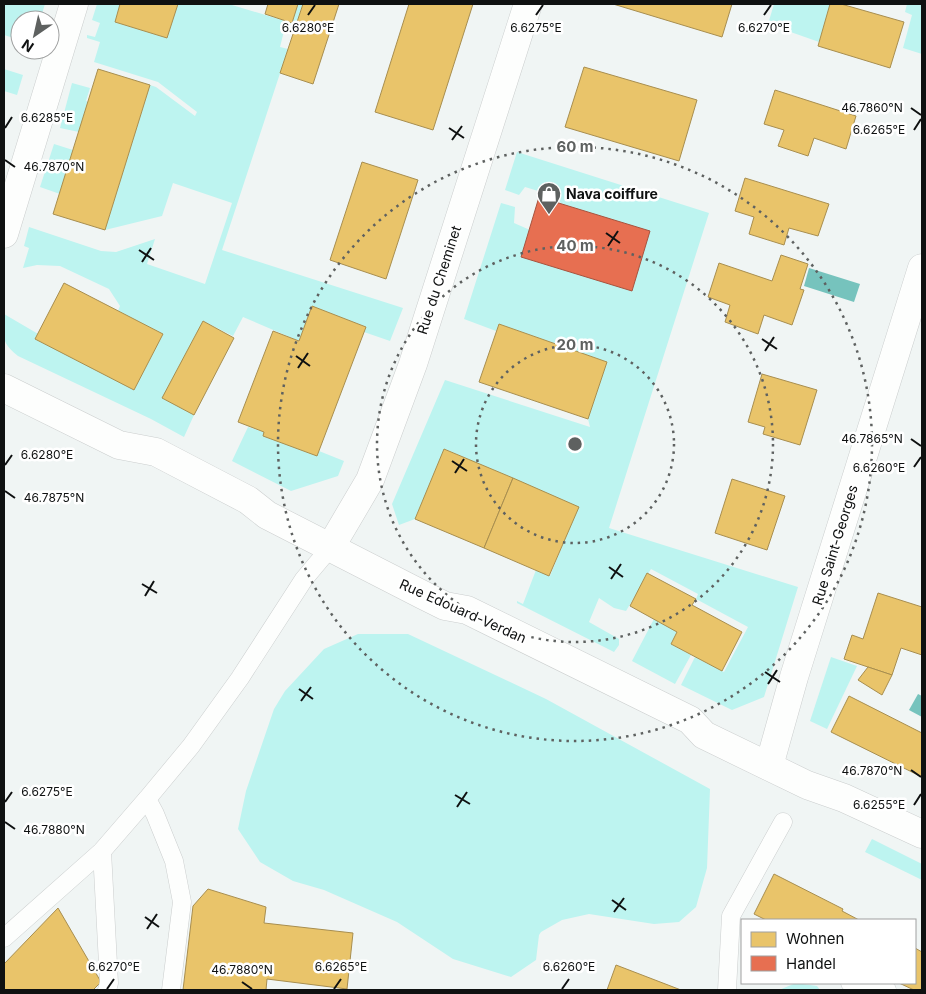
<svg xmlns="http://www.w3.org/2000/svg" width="926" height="994" font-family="Inter,sans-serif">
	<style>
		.green { fill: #bdf4f0 }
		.water { fill: #76c3bd }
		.homes { fill: #e9c46a; stroke: #a88e4f }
		.shops { fill: #e76f51; stroke: #a6533e }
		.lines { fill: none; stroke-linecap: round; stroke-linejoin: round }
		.service-casing { stroke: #cbcece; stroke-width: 19 }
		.minor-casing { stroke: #cbcece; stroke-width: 29 }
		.service { stroke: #fdfefd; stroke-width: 18 }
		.minor { stroke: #fdfefd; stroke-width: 28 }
		.ticks { fill: none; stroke: #0f1111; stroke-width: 2 }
		.ring { fill: none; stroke: #5e6160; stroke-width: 2.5; stroke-dasharray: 2.5 5 }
		.labels { text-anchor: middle; stroke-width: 5; stroke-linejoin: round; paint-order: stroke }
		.poi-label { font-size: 14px; font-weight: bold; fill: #0f1111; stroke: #fff; text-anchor: start }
		.street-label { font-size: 14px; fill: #0f1111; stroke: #fff }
		.ticks-label { font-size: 12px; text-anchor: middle; fill: #0f1111; stroke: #fff; stroke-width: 5; stroke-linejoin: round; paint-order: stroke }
		.centre { fill: #5e6160; stroke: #fff; stroke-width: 2.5 }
		.ring-label { font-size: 15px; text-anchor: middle; font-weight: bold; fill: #5e6160; stroke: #fff; stroke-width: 5; stroke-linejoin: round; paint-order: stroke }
	</style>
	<rect width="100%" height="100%" fill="#f0f5f4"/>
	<!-- green -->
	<g class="green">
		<polygon points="4,4 45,4 40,20 20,20 20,40 4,35"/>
		<path d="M 97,4 L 120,4 L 115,22 L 167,38 L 178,4 L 232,4 L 232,5 L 292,23 L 298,4 L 303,4 L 294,29 L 285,27 L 280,47 L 288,49 L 222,250 L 403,308 L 390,341 L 364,332 L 366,327 L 312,306 L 299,341 L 243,317 L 233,336 L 203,321 L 163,398 L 194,415 L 184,437 L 151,419 L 18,356 C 0,342 4,336 4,314 L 134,390 L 163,334 L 118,311 L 120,306 L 109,289 L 60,266 L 37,265 L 23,268 L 29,248 L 24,246 L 29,227 L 101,251 L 116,252 L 155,239 L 147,264 L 205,284 L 232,203 L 173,183 L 162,216 L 105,230 L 150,85 L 156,87 L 195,116 L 197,112 L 158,82 L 94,62 L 100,42 L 87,38 L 87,35 L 95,37 L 100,23 L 92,20 Z"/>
		<polygon points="774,4 830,4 819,42 768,24"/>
		<polygon points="907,4 922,4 922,54 903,48 912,15 905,12"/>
		<polygon points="4,69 23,75 17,95 4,91"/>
		<polygon points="72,83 90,88 86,101 88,102 79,132 60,128"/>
		<polygon points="54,144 73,150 60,194 40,187"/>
		<polygon points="517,152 709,213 609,528 798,587 764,697 732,710 681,685 695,657 724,672 748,627 696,599 698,594 651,569 626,611 614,608 599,598 589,622 619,639 619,645 614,652 517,603 517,601 523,604 536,570 550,576 578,507 445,449 415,519 399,525 392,504 445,380 590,427 588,419 607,362 499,324 496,331 464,319 501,203 515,207 514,223 530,230 521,257 632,291 650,231 561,204 558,197 525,187 519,195 505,190"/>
		<polygon points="248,427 264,432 264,436 317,456 319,451 344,461 338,476 291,491 232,461"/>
		<polygon points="654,619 677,632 671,644 691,655 675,684 632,661"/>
		<polygon points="358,634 408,634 546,699 710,789 707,868 696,907 679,922 654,924 589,914 562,920 541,932 539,935 536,960 511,977 453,959 397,922 324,890 293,881 260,862 238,829 246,791 274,709 285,691 324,649"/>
		<polygon points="831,657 857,666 827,729 810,721"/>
		<polygon points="872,839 922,864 922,880 865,852"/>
		<polygon points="796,983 817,986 820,990 779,990"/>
	</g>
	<!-- water -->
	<g class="water">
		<polygon points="809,268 860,284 854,302 804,286"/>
		<polygon points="918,694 922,696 922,717 909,710"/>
	</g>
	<!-- homes -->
	<g class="homes">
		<polygon points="120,4 178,4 167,38 115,22"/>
		<polygon points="268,4 298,4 292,23 265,14"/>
		<polygon points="303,4 339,4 313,84 280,73"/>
		<polygon points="409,4 473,4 433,130 375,112"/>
		<polygon points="613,4 732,4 722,37"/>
		<polygon points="830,4 841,4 904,22 890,68 818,46"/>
		<polygon points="584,67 697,100 679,161 565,127"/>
		<polygon points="98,69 150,85 105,230 53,214"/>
		<polygon points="775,90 856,116 846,149 814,138 808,156 778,146 784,130 764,124"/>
		<polygon points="362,162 418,180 386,279 330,260"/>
		<polygon points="745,178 829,204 818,236 789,228 784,245 749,234 754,217 735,211"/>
		<polygon points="781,255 808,264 800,289 804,290 792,325 764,315 758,334 725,322 730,305 708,297 719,263 772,281"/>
		<polygon points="64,283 163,334 134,390 35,339"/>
		<polygon points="312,306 366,327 317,456 263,436 264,432 238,422 273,331 299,341"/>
		<polygon points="203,321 234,338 194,415 162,398"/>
		<polygon points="499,324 607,362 588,419 479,382"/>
		<polygon points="762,374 817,390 800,445 763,434 765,427 748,422"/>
		<polygon points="444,449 513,478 484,548 415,519"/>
		<polygon points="513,478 579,507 549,576 484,548"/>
		<polygon points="732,479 785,496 767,550 715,533"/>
		<polygon points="647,573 696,599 692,605 742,632 722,671 671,644 677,632 630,606"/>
		<polygon points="878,593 922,607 922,655 901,648 892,675 844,659 852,635 863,639"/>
		<polygon points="868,667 892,675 882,695 858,680"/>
		<polygon points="849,696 922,733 922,777 831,732"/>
		<polygon points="774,874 843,909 842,911 859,920 766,920 754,914"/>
		<polygon points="208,889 266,907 264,923 353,933 347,989 267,979 266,990 183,990 193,906"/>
		<polygon points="58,908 101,982 93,990 4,990 4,964"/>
		<polygon points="915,948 922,952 922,990 914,990 899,983 915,983"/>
		<polygon points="616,965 681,990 607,990"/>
	</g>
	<!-- shops -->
	<polygon class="shops" points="539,197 650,231 632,291 521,257"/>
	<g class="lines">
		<!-- service casing -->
		<g class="service-casing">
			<g id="service">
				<polyline points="102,851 109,983 107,990"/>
				<polyline points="4,938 102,851 147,799"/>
				<polyline points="850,983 853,985 866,985 887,990"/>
				<polyline points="171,990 182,902 174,861 155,814 147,799 191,746 240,678 304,579 330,548"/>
				<polyline points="727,990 731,916 783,822"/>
			</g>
		</g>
		<!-- minor casing -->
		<g class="minor-casing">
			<g id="minor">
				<polyline points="4,234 74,4"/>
				<polyline points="4,388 119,445 156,452 248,500 267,515 423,595 445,606 467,610 690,720 704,735 807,785 844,798 922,834"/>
				<polyline points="330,548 370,480 413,364 528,4"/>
				<polyline points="769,766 794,677 922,268"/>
			</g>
		</g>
		<!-- service -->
		<use href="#service" class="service"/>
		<!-- minor -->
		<use href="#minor" class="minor"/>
	</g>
	<!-- ticks -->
	<path class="ticks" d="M 308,15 L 315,5M 536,15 L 543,5M 764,15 L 771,5M 911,108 L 921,115M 5,128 L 12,117M 449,128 L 464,138M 914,130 L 921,119M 452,140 L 462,126M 5,160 L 15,167M 606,233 L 620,243M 608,246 L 618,231M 139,250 L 154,260M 142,262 L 151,248M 762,339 L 777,349M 765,351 L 774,337M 296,356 L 310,366M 298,368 L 308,353M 911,439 L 921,446M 452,461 L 467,471M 5,465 L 12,455M 914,467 L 921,457M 455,473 L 464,459M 5,491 L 15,498M 609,567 L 623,577M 611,579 L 621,564M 142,584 L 157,593M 145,596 L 154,581M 765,672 L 780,682M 768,684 L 777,670M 299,689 L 313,699M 301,701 L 311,687M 911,770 L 921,777M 455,795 L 470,804M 5,802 L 12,792M 914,805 L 921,794M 457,807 L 467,792M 5,822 L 15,829M 612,900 L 626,910M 614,912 L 624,898M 145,917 L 159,927M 147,929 L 157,914M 242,982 L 252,989M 107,989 L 114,979M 334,989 L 341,979M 562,989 L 569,979"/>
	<!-- distance rings -->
	<g class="ring">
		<circle cx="575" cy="444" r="99"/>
		<circle cx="575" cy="444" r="198"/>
		<circle cx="575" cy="444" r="297"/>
	</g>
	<!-- icons -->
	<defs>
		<g id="shop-pin" transform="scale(1.25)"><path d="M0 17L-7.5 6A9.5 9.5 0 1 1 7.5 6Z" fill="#5e6160" stroke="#fff"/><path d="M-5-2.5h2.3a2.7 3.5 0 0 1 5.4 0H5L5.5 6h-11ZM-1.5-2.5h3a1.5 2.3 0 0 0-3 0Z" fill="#fff"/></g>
	</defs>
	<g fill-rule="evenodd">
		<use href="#shop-pin" x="549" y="194"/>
	</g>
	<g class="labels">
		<!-- poi labels -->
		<g class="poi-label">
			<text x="566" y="199">Nava coiffure</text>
		</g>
		<!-- street labels -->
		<g class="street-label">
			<text transform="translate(439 280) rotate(-72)" y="5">Rue du Cheminet</text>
			<text transform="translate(835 545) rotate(-73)" y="5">Rue Saint-Georges</text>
			<text transform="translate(463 611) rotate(24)" y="5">Rue Edouard-Verdan</text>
		</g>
	</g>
	<g class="ticks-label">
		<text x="308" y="32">6.6280°E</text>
		<text x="536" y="32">6.6275°E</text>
		<text x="764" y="32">6.6270°E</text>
		<text x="872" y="112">46.7860°N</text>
		<text x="47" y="122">6.6285°E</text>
		<text x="879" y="134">6.6265°E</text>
		<text x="54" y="171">46.7870°N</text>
		<text x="872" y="443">46.7865°N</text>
		<text x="47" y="459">6.6280°E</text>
		<text x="879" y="472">6.6260°E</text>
		<text x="54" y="502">46.7875°N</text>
		<text x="872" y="775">46.7870°N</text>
		<text x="47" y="796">6.6275°E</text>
		<text x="879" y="809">6.6255°E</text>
		<text x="54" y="834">46.7880°N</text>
		<text x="114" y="971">6.6270°E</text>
		<text x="341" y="971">6.6265°E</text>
		<text x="569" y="971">6.6260°E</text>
		<text x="242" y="974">46.7880°N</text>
	</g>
	<circle cx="575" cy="444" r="8" class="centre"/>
	<g class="ring-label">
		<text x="575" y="152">60 m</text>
		<text x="575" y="251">40 m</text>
		<text x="575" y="350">20 m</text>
	</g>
	<!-- border -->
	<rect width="926" height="994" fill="none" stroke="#0f1111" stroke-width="10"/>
	<!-- legend -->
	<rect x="741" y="919" width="175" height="65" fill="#ffffff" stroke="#9fa0a0"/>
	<rect x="751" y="932" width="25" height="15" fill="#e9c46a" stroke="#9fa0a0"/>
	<text x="786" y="944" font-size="15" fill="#0f1111">Wohnen</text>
	<rect x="751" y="956" width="25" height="15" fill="#e76f51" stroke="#9fa0a0"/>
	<text x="786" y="969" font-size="15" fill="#0f1111">Handel</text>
	<!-- north arrow -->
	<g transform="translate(35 35) rotate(214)"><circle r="24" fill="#ffffff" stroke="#9fa0a0"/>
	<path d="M0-4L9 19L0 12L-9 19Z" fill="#5e6160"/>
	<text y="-8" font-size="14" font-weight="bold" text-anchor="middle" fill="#0f1111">N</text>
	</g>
</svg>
